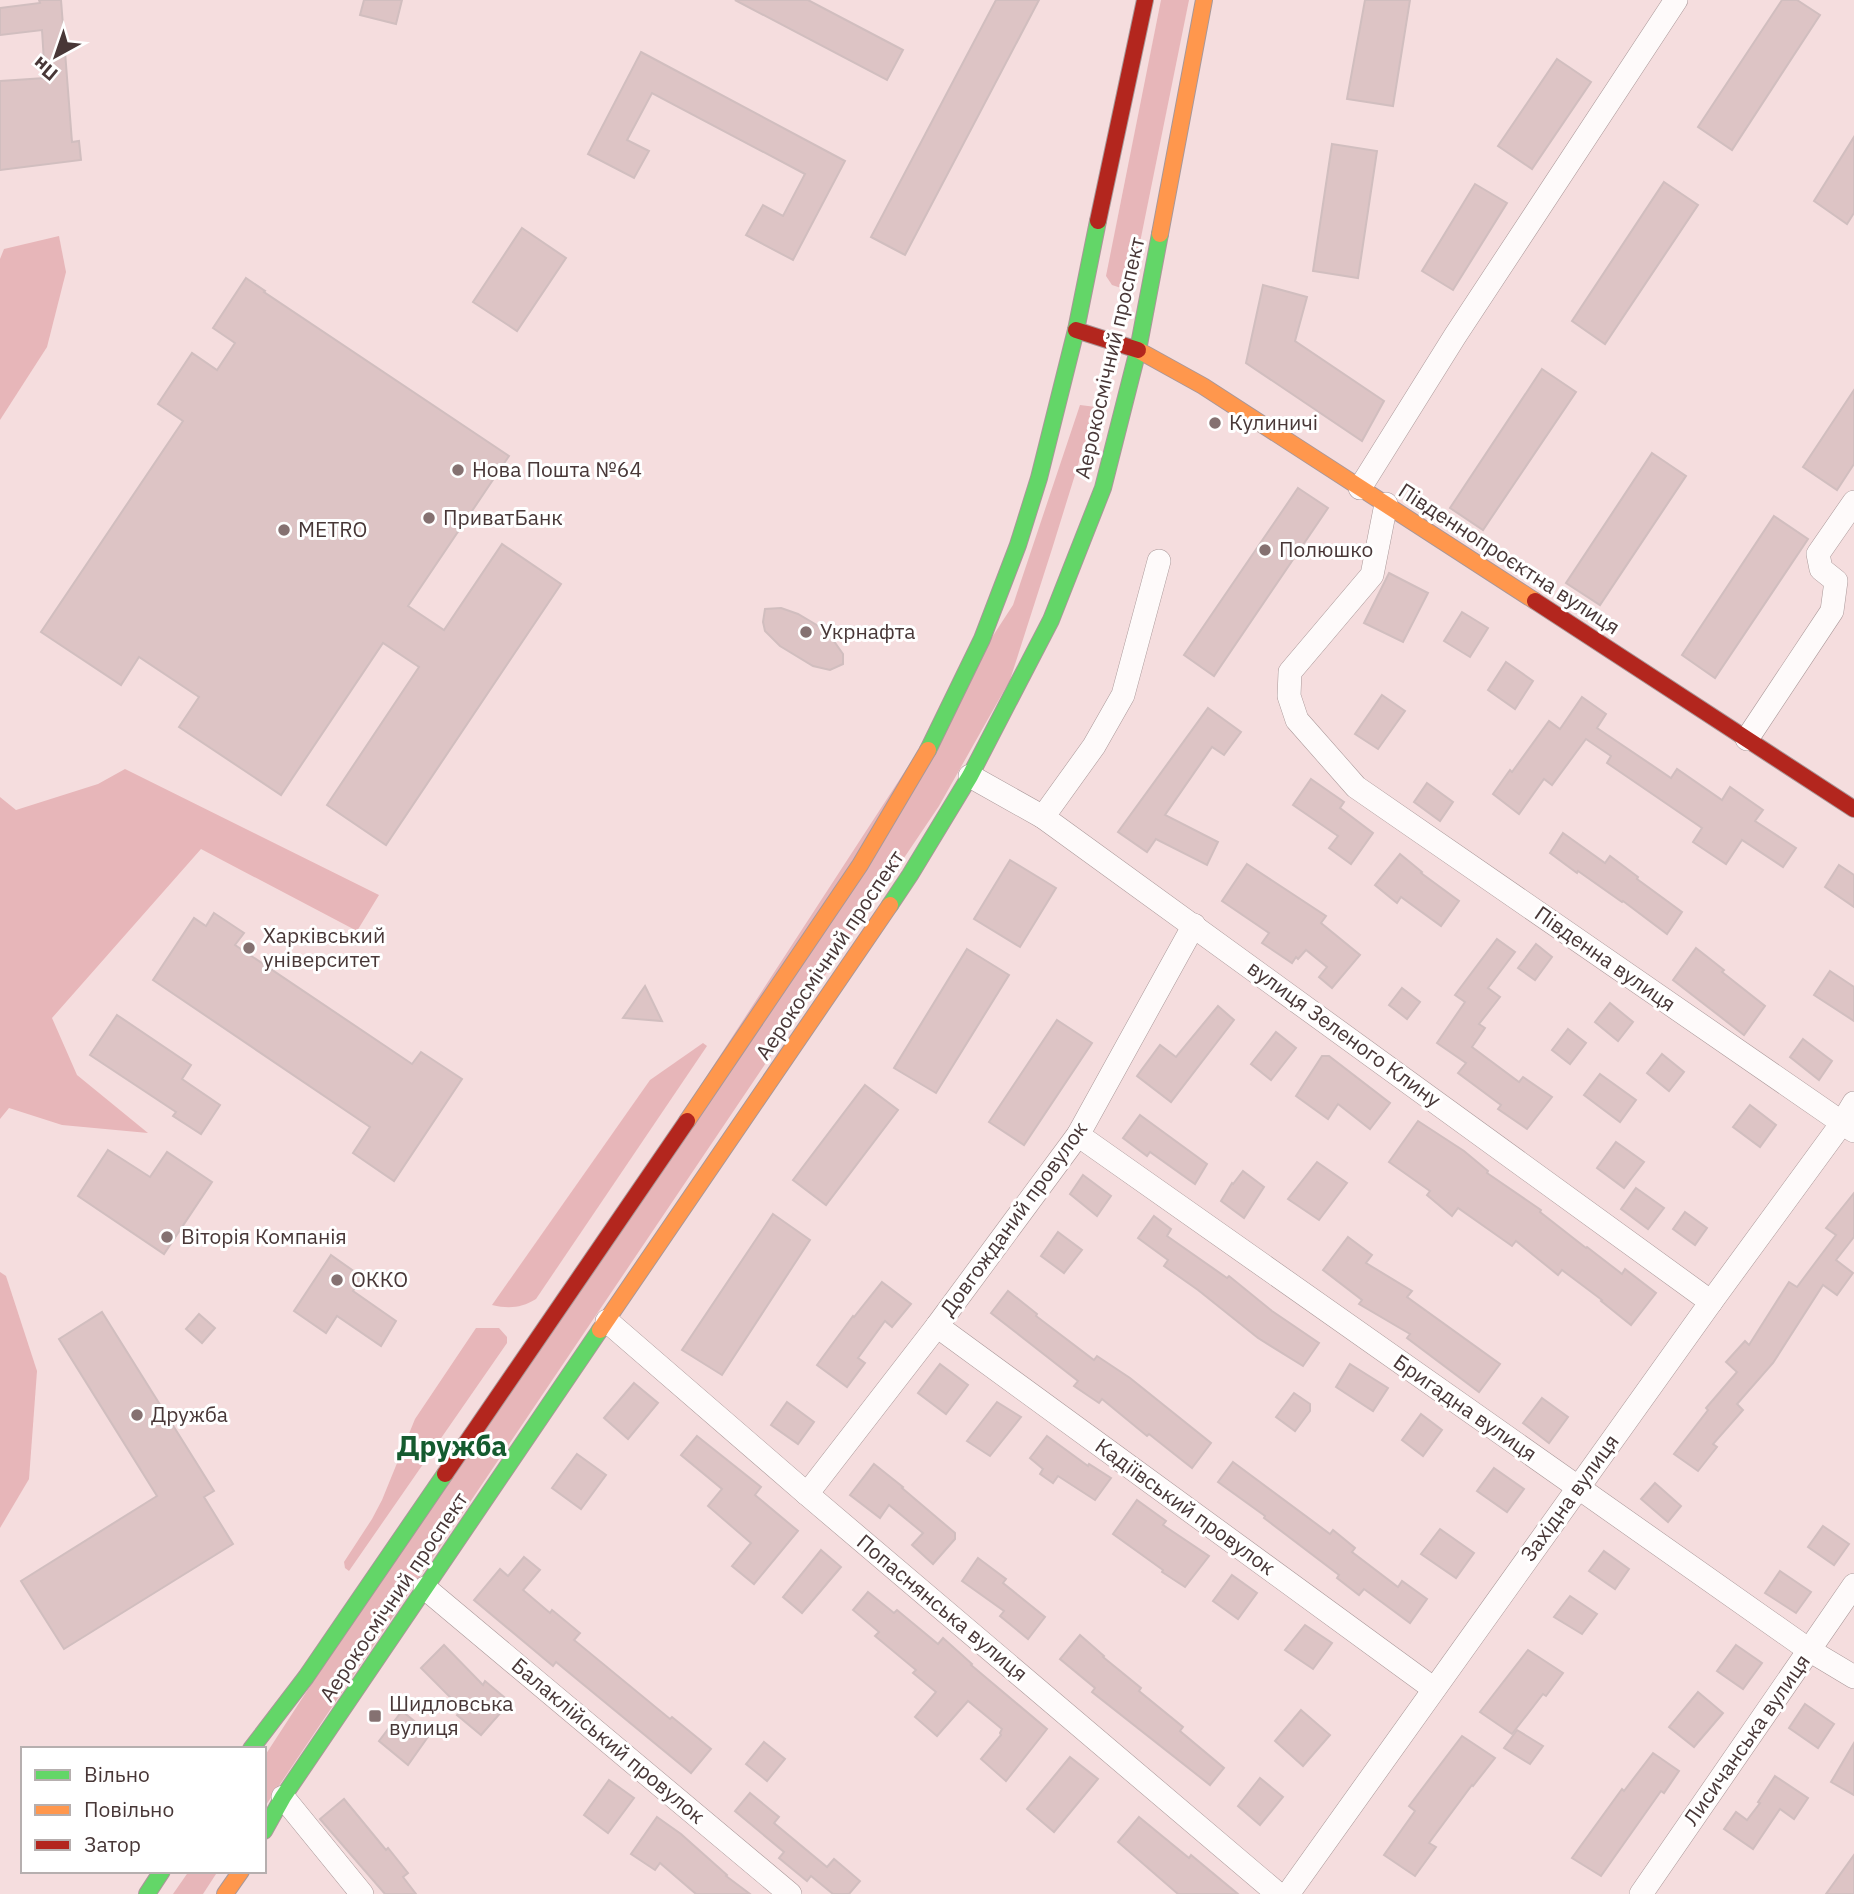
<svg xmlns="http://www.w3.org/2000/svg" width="1854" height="1894" font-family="'IBM Plex Sans',sans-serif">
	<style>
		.green { fill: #e7b6b9 }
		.building { fill: #ddc4c5; stroke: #d1bebf; stroke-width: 2 }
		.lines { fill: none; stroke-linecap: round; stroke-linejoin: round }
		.street-casing { stroke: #a99798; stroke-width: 24 }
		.fast-casing { stroke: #a99798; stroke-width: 18 }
		.slow-casing { stroke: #a99798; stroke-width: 18 }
		.jam-casing { stroke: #a99798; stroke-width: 18 }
		.street { stroke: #fefafa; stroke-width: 23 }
		.fast { stroke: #63d668; stroke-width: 16 }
		.slow { stroke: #ff974d; stroke-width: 16 }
		.jam { stroke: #b3261e; stroke-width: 16 }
		.poi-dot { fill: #857171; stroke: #fff; stroke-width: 2.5 }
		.labels { text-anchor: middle; stroke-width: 6; stroke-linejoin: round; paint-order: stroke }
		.street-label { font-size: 21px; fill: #483737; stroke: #fff }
		.poi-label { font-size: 21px; fill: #483737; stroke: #fff; text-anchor: start }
		.district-label { font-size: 28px; font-weight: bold; fill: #155b2f; stroke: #fff }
	</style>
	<rect width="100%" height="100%" fill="#f5ddde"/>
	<!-- green -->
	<g class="green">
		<polygon points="1161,0 1189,0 1132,282 1121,288 1112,285 1106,276"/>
		<polygon points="59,236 66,272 47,347 0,420 0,259 4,249"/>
		<polygon points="1080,405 1096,407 1052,549 1010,680 939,806 264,1808 264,1757 1013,605"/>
		<polygon points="125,769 379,895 357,931 201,849 52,1018 77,1075 148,1133 62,1125 9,1108 0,1119 0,797 16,810 98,784"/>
		<path d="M 703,1043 L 707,1046 L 536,1299 C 521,1308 509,1309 492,1305 L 650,1080 Z"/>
		<polygon points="0,1272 6,1276 37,1371 29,1479 0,1528"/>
		<polygon points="476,1328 499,1328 507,1337 507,1343 349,1571 345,1568 344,1562 372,1519 382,1500 415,1419"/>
		<polygon points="189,1871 215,1871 216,1874 203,1894 173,1894"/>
	</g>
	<!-- building -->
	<g class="building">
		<polygon points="39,0 61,0 72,142 79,141 81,160 0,170 0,81 45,78 42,30 0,35 0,8 40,3"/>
		<polygon points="364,0 402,0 396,24 360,15"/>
		<polygon points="735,0 808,0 903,50 887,80"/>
		<polygon points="996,0 1039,0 905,255 871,237"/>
		<polygon points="1365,0 1410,0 1393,106 1347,99"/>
		<polygon points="1782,0 1797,0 1820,15 1732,150 1698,127"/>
		<polygon points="641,52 845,161 793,260 746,235 763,205 783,216 805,174 652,93 627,140 649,151 634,178 588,154"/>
		<polygon points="1557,59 1591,82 1532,169 1498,146"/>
		<polygon points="1854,137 1854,213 1847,224 1814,201"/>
		<polygon points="1332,144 1377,151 1358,278 1313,271"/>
		<polygon points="1664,182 1698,205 1605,344 1572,321"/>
		<polygon points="1475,184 1507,203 1453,290 1422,271"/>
		<polygon points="522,228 566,258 517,331 473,302"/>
		<polygon points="246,278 265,291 264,292 509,456 408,606 444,630 502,544 561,584 386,845 327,805 419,667 383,643 281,795 179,727 199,697 139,657 121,685 41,632 183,421 158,404 192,353 217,370 235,343 213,328"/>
		<polygon points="1263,285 1307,297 1295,341 1384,401 1362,441 1246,363"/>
		<polygon points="1542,369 1576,392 1483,530 1450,508"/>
		<polygon points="1854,390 1854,464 1837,490 1803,467"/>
		<polygon points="1652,453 1686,476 1600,605 1566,583"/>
		<polygon points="1298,488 1328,508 1214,676 1184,655"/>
		<polygon points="1774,516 1808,539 1715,678 1682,655"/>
		<polygon points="1389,573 1428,593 1403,642 1364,623"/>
		<polygon points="781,608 798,614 820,627 833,640 843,654 843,664 830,670 813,666 780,646 765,631 763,622 765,609"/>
		<polygon points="1462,612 1488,628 1470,657 1444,641"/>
		<polygon points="1506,662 1533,681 1515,709 1488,690"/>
		<polygon points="1382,695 1405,711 1378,749 1355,734"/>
		<polygon points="1582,697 1606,714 1597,728 1671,778 1677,769 1722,800 1730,787 1763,810 1755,821 1796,848 1783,867 1742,840 1726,864 1693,842 1702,828 1607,763 1611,756 1586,739 1552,785 1544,779 1519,814 1493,794 1510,770 1512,772 1549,721 1560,729"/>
		<polygon points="1208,708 1241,732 1224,755 1212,747 1165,815 1218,842 1207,865 1156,839 1147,852 1118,832"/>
		<polygon points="1311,779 1344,802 1340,808 1373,833 1351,864 1329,848 1338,836 1293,805"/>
		<polygon points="1427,783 1453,802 1440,821 1414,802"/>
		<polygon points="1563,833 1605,863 1610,856 1638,877 1637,879 1682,912 1667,934 1623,901 1622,902 1578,871 1577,873 1550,853"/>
		<polygon points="1400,854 1422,872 1421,873 1459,901 1441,926 1401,897 1397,903 1375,885"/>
		<polygon points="1010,860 1056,888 1020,947 974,919"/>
		<polygon points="1247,864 1326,916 1321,923 1360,955 1332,988 1319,977 1327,967 1306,950 1298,959 1296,957 1292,963 1262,943 1269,933 1222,901"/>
		<polygon points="1839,865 1854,875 1854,907 1825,887"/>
		<polygon points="214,913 244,933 235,945 412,1064 421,1052 462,1079 394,1181 353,1153 370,1127 153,980 194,918 206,926"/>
		<polygon points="1497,939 1515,952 1488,988 1500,997 1479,1024 1485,1028 1472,1047 1519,1082 1523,1077 1552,1097 1527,1129 1498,1109 1501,1105 1458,1073 1466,1063 1437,1043 1465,1002 1455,995"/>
		<polygon points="1536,944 1552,957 1535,980 1518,968"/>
		<polygon points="1696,948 1724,970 1722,972 1765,1006 1744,1035 1673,980"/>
		<polygon points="967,949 1009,975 936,1093 894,1068"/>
		<polygon points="1830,971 1854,987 1854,1021 1814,995"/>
		<polygon points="645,986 662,1021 623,1018"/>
		<polygon points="1402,988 1420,1002 1407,1019 1389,1005"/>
		<polygon points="1610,1003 1633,1022 1618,1041 1595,1022"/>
		<polygon points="1218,1006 1234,1020 1171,1102 1137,1076 1160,1045 1176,1057"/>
		<polygon points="117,1015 191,1065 182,1079 220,1105 201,1134 173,1116 176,1112 90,1055"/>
		<polygon points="1057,1020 1092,1043 1024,1145 989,1122"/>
		<polygon points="1568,1029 1586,1043 1570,1064 1552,1050"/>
		<polygon points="1276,1032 1296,1048 1271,1080 1251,1064"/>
		<polygon points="1803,1039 1832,1061 1819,1080 1790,1057"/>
		<polygon points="1662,1054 1684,1072 1669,1091 1647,1073"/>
		<polygon points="1322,1056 1329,1056 1390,1103 1370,1129 1338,1104 1328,1119 1296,1096"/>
		<polygon points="1600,1074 1636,1100 1620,1122 1584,1095"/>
		<polygon points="865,1085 898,1110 826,1205 793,1180"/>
		<polygon points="1750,1105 1776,1125 1760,1147 1733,1127"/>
		<polygon points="1140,1115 1207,1164 1195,1184 1150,1152 1147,1156 1123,1138"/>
		<polygon points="1418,1121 1464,1151 1488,1171 1487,1173 1541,1210 1540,1212 1586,1248 1587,1247 1622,1274 1625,1269 1656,1293 1631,1325 1601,1301 1602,1300 1562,1270 1558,1275 1516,1241 1512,1246 1458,1208 1452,1216 1427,1195 1430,1191 1389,1162"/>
		<polygon points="1616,1142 1644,1162 1624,1188 1597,1168"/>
		<polygon points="108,1150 150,1177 167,1152 212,1182 164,1254 78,1196"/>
		<polygon points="1317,1162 1347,1183 1319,1220 1288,1199"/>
		<polygon points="1243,1171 1264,1187 1244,1218 1221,1201 1232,1183 1233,1184"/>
		<polygon points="1083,1175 1111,1196 1097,1216 1070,1194"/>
		<polygon points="1636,1188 1664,1208 1648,1229 1621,1209"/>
		<polygon points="1854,1193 1854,1237 1836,1260 1853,1273 1837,1295 1823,1285 1773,1363 1737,1404 1743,1410 1713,1444 1717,1447 1698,1471 1674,1454 1708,1410 1706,1408 1737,1372 1726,1362 1745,1341 1749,1345 1789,1282 1797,1287 1836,1235 1826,1228"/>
		<polygon points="1685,1212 1707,1228 1695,1245 1673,1229"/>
		<polygon points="773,1214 810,1240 722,1375 682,1350"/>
		<polygon points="1154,1216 1171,1229 1167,1236 1227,1278 1229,1276 1272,1311 1319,1343 1303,1366 1258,1338 1198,1290 1164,1266 1168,1260 1138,1238"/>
		<polygon points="1058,1232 1082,1250 1064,1273 1041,1256"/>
		<polygon points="1348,1237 1372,1255 1366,1263 1412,1291 1407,1297 1500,1364 1479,1392 1407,1338 1410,1334 1359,1304 1362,1300 1323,1270"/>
		<polygon points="331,1255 362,1277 353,1291 396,1321 381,1346 337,1316 326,1333 294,1311"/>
		<polygon points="882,1282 911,1304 892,1327 885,1321 858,1358 865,1363 847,1387 817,1365 853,1316 854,1317"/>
		<polygon points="1008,1291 1037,1314 1036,1316 1094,1360 1097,1356 1130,1378 1211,1443 1192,1468 1149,1434 1147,1436 1102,1399 1099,1403 1074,1386 1078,1381 991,1313"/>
		<polygon points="102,1312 214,1491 204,1497 233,1544 64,1649 21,1581 157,1496 59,1339"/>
		<polygon points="199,1314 215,1328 202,1343 186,1329"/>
		<polygon points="940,1364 968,1385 946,1414 918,1393"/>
		<polygon points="1350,1364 1388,1388 1373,1411 1336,1387"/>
		<polygon points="634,1383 658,1403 628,1439 604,1418"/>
		<polygon points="1294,1393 1310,1404 1310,1411 1295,1431 1276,1417"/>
		<polygon points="1542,1398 1568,1417 1549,1443 1523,1423"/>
		<polygon points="787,1402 814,1422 798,1444 771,1425"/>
		<polygon points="997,1402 1021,1417 990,1456 967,1441"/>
		<polygon points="1421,1414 1442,1430 1423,1456 1402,1440"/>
		<polygon points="697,1436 761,1487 755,1495 798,1531 754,1584 732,1566 751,1543 708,1506 722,1489 681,1455"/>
		<polygon points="1047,1436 1088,1466 1089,1464 1111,1478 1095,1500 1058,1476 1053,1483 1040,1474 1043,1469 1030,1458"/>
		<polygon points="577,1454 606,1475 581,1509 552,1488"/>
		<polygon points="1233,1462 1330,1534 1333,1530 1355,1548 1352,1552 1398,1587 1402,1581 1427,1599 1410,1623 1364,1589 1359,1595 1337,1578 1339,1575 1264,1518 1265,1516 1218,1482"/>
		<polygon points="874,1464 903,1487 902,1488 955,1533 955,1539 933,1564 912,1545 923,1533 889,1505 880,1518 850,1495"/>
		<polygon points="1494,1468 1524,1489 1507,1512 1477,1491"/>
		<polygon points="1655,1483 1681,1506 1668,1522 1641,1499"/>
		<polygon points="1137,1500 1166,1521 1163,1525 1209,1556 1185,1587 1162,1572 1163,1570 1113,1534"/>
		<polygon points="1823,1526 1849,1544 1834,1565 1808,1547"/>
		<polygon points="1440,1529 1474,1553 1456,1578 1421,1554"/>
		<polygon points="821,1550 841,1567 802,1613 783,1597"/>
		<polygon points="1604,1551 1629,1569 1615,1589 1589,1571"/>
		<polygon points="524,1557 540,1570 523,1590 550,1613 552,1610 580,1633 574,1640 670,1719 672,1717 711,1749 691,1773 556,1662 553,1666 474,1600 500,1569 508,1576"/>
		<polygon points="978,1558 1006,1579 1003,1583 1045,1617 1028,1639 1000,1616 1004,1611 962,1581"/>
		<polygon points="1780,1571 1811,1592 1796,1613 1765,1593"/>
		<polygon points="1232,1575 1257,1593 1238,1619 1213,1601"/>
		<polygon points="868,1592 894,1613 897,1610 938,1644 943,1638 972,1664 971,1665 1047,1729 1006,1781 981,1759 1001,1735 1000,1733 1002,1729 968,1701 937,1736 915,1717 936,1692 913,1673 916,1670 875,1636 879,1632 853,1610"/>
		<polygon points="1570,1596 1597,1614 1582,1634 1554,1617"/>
		<polygon points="1305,1625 1332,1643 1313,1669 1285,1650"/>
		<polygon points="1080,1635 1104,1656 1103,1657 1141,1688 1139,1691 1183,1727 1180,1731 1224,1768 1210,1785 1092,1692 1095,1688 1060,1659"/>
		<polygon points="444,1645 483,1685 485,1681 510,1702 481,1735 457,1715 462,1709 421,1668"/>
		<polygon points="1736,1645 1762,1663 1743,1689 1717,1671"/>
		<polygon points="1528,1650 1563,1673 1546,1696 1543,1694 1512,1734 1480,1712"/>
		<polygon points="1698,1692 1723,1713 1694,1747 1669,1727"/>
		<polygon points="1805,1704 1834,1724 1818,1748 1789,1728"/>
		<polygon points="1301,1710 1330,1735 1303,1766 1275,1741"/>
		<polygon points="402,1711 430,1734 408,1765 379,1741"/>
		<polygon points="1517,1730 1543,1746 1530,1764 1504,1748"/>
		<polygon points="1462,1736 1495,1758 1473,1786 1472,1785 1429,1843 1436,1847 1415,1876 1384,1855 1415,1811 1409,1806"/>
		<polygon points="764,1742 785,1759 767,1781 746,1764"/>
		<polygon points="1854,1743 1854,1795 1831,1782"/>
		<polygon points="1653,1753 1679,1771 1664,1793 1661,1791 1601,1876 1572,1858 1622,1789 1624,1791"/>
		<polygon points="1070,1757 1098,1779 1054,1832 1027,1809"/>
		<polygon points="1775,1776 1808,1798 1794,1819 1780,1809 1753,1849 1724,1829 1736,1812 1747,1820 1760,1803 1758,1802"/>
		<polygon points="1260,1778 1283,1797 1260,1825 1238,1806"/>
		<polygon points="609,1780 634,1798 608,1833 584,1815"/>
		<polygon points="750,1793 779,1817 774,1823 827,1867 834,1859 860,1881 849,1894 833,1894 811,1876 807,1881 779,1858 784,1852 735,1811"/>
		<polygon points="344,1799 386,1850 388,1848 408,1873 403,1877 416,1894 385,1894 320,1819"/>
		<polygon points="657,1817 681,1834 727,1875 726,1876 750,1894 696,1894 660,1863 655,1870 631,1854"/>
		<polygon points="1139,1817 1189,1858 1191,1855 1238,1894 1178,1894 1118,1842"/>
		<polygon points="1854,1855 1854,1894 1826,1894"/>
	</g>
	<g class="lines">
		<!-- street casing -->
		<g class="street-casing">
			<g id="street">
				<polyline points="1360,488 1455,336 1676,0"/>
				<polyline points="1386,504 1372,575 1290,672 1289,696 1297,720 1356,787 1854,1131"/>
				<polyline points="1747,739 1832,611 1836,581 1821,569 1818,554 1854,502"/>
				<polyline points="970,776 1043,817 1711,1302"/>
				<polyline points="1043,817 1094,746 1123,695 1159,561"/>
				<polyline points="1078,1135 1809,1650 1854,1677"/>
				<polyline points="607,1321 807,1494 1278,1894"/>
				<polyline points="937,1326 1434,1689"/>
				<polyline points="807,1494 937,1326 1078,1135 1194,925"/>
				<polyline points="425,1588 790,1894"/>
				<polyline points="283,1797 362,1894"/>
				<polyline points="1288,1894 1711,1302 1842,1123 1854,1103"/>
				<polyline points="1641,1894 1854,1585"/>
			</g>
		</g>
		<!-- fast casing -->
		<g class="fast-casing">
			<g id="fast">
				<polyline points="928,750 982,639 1018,545 1039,478 1076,330 1098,221"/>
				<polyline points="890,905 910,875 970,776 1051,620 1103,488 1138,350 1160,234"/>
				<polyline points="251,1749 306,1677 445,1474"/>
				<polyline points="264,1831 283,1797 600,1330"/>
				<polyline points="147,1894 162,1871"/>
			</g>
		</g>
		<!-- slow casing -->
		<g class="slow-casing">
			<g id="slow">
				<polyline points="1160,234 1204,0"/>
				<polyline points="1138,350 1203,386 1535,601"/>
				<polyline points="687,1121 860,865 928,750"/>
				<polyline points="600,1330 890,905"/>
				<polyline points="225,1894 241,1871"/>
			</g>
		</g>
		<!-- jam casing -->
		<g class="jam-casing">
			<g id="jam">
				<polyline points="1098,221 1145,0"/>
				<polyline points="1076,330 1138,350"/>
				<polyline points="1535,601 1854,809"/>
				<polyline points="445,1474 687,1121"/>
			</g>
		</g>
		<!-- street -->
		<use href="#street" class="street"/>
		<!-- fast -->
		<use href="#fast" class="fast"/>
		<!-- slow -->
		<use href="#slow" class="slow"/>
		<!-- jam -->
		<use href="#jam" class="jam"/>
	</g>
	<!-- markers -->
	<g class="poi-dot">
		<circle cx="1215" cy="423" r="7"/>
		<circle cx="458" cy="470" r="7"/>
		<circle cx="429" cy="518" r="7"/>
		<circle cx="284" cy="530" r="7"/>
		<circle cx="1265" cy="550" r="7"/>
		<circle cx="806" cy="632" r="7"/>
		<circle cx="249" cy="948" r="7"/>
		<circle cx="167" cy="1237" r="7"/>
		<circle cx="337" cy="1280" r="7"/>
		<circle cx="137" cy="1415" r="7"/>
		<rect x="368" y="1709" width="14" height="14" rx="3.5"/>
	</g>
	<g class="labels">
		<!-- street labels -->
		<g class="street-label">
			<text transform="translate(1110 358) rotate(-77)" y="7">Аерокосмічний проспект</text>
			<text transform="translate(1509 559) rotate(33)" y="7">Південнопроєктна вулиця</text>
			<text transform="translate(830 955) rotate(-56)" y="7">Аерокосмічний проспект</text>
			<text transform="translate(1605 959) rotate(35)" y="7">Південна вулиця</text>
			<text transform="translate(1344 1034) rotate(36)" y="7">вулиця Зеленого Клину</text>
			<text transform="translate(1014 1219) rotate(-54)" y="7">Довгожданий провулок</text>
			<text transform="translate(1465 1408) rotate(35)" y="7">Бригадна вулиця</text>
			<text transform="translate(1570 1498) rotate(-54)" y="7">Західна вулиця</text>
			<text transform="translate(1185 1507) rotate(36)" y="7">Кадіївський провулок</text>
			<text transform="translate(394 1597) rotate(-56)" y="7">Аерокосмічний проспект</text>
			<text transform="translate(942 1608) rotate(40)" y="7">Попаснянська вулиця</text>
			<text transform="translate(1747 1740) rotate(-55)" y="7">Лисичанська вулиця</text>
			<text transform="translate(608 1741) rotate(40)" y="7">Балаклійський провулок</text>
		</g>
		<!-- poi labels -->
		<g class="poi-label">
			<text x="1229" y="430">Кулиничі</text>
			<text x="472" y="477">Нова Пошта №64</text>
			<text x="443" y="525">ПриватБанк</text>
			<text x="298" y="537">METRO</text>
			<text x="1279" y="557">Полюшко</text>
			<text x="820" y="639">Укрнафта</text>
			<text x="263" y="943">Харківський<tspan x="263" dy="24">університет</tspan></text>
			<text x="181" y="1244">Віторія Компанія</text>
			<text x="351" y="1287">ОККО</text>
			<text x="151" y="1422">Дружба</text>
			<text x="389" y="1711">Шидловська<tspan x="389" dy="24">вулиця</tspan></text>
		</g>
		<!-- district labels -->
		<g class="district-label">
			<text x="452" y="1456">Дружба</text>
		</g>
	</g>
	<!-- legend -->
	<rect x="21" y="1747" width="245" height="126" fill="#ffffff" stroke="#b6afaf" stroke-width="2"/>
	<rect x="35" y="1770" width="35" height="10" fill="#63d668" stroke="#b6afaf" stroke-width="2"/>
	<text x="84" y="1782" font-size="21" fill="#483737">Вільно</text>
	<rect x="35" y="1805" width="35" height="10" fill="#ff974d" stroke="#b6afaf" stroke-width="2"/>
	<text x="84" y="1817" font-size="21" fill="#483737">Повільно</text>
	<rect x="35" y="1840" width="35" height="10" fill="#b3261e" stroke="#b6afaf" stroke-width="2"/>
	<text x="84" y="1852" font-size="21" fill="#483737">Затор</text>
	<!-- north arrow -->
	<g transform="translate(56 56) rotate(220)" stroke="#ffffff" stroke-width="5" paint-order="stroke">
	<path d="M0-5L12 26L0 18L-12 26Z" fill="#483737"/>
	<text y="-10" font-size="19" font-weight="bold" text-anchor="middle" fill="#483737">Пн</text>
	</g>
</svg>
